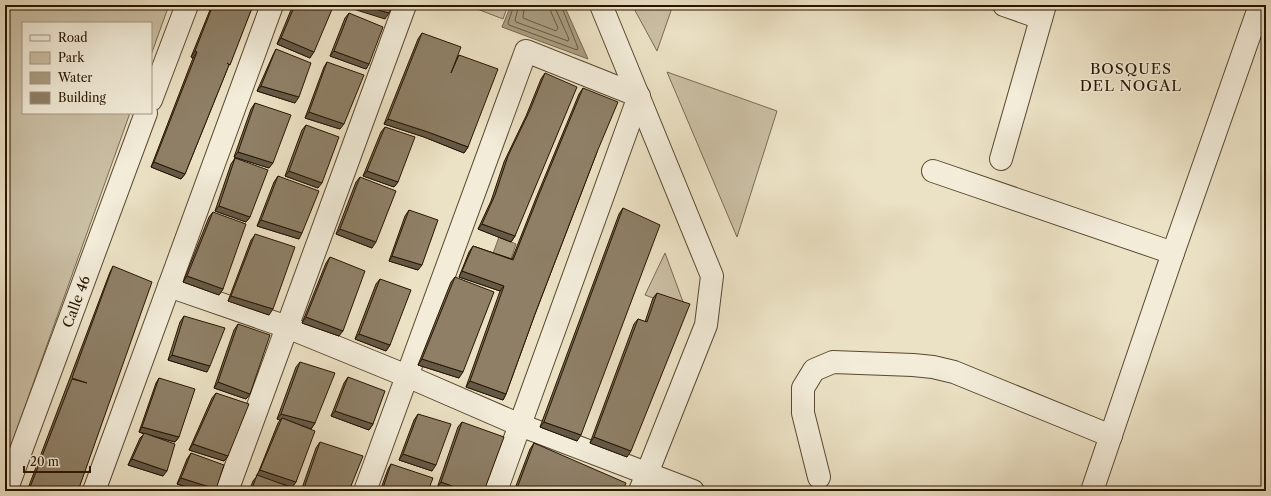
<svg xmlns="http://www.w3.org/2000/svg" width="1271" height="496" font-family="'Libre Caslon Text',serif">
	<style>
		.green { fill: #cabea3; stroke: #7a6a52 }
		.water { fill: #a99c81; stroke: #76664d }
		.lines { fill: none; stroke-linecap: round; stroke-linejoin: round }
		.shore { stroke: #695840; stroke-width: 1 }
		.minor-casing { stroke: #5a4831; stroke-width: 24 }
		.minor { stroke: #f2ecd9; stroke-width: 22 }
		.wall { fill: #7a6d58; stroke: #291500 }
		.shaded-wall { fill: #635947; stroke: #291500 }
		.building { fill: #8e7f66; stroke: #291500 }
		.labels { text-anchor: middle; stroke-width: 3; stroke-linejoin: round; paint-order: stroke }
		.street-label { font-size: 14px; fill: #291500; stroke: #f2ecd9 }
		.neighbourhood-label { font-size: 15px; letter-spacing: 1px; fill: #291500; stroke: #f2ecd9 }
	</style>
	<rect width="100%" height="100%" fill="#ebe1c4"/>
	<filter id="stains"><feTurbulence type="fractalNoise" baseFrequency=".005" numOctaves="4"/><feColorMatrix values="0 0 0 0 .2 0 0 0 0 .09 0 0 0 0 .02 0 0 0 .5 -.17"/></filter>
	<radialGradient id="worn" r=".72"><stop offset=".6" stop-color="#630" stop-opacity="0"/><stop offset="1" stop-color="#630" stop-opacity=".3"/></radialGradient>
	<!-- green -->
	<g class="green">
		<polygon points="5,5 169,5 151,55 151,23 23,23 23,113 130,113 5,462"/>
		<polygon points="467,5 508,5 503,19"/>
		<polygon points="632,5 673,5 657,51"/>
		<polygon points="667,72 777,111 737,237"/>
		<polygon points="665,253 686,310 645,295"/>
	</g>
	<!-- water -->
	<g class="water">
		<polygon points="511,5 564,5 588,59 502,27"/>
		<polygon points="499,237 516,244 509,265 491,259"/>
	</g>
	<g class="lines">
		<!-- shore -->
		<g class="shore">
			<polyline points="514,5 508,23 509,25 577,50 578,48 561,5"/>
			<polyline points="519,5 515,20 516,22 568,41 569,39 556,10 556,5"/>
			<polyline points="525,5 523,16 523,18 556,31 558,28 551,12 550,5"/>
		</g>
		<!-- minor casing -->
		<g class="minor-casing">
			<g id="minor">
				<polyline points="601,5 712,276 706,325 640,491"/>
				<polyline points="1004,5 1041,18"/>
				<polyline points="151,100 187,5"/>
				<polyline points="1001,159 1045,5"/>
				<polyline points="933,171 1173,253"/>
				<polyline points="169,286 287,327 407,376 520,425 693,491"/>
				<polyline points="819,477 803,413 803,388 814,370 833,362 913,365 933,367 954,372 1111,436"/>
				<path id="s1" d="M 6,491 L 146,113"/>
				<polyline points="94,491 272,5"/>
				<polyline points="227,491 405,5"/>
				<polyline points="365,491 526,51 639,96 496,491"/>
				<polyline points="1092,491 1173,253 1260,5"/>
			</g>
		</g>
		<!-- minor -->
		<use href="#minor" class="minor"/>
	</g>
	<!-- wall -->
	<g class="wall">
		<polygon points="212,5 253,5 185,174 181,179 151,167 193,58 191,57"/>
		<polygon points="293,5 327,5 310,58 277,44"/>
		<polygon points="349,13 369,64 366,69 330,56 345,18"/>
		<polygon points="422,33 457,58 459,55 468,147 464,153 424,137 384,124 418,39"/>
		<polygon points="276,49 295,103 257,91 273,55"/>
		<polygon points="327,62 340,129 305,118 324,67"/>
		<polygon points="545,73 515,236 511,242 478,229 491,201 504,162 526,116 541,79"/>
		<polygon points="583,88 597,152 535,314 506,394 503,400 466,387 500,291 459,277 469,252 473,246 512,259 536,198 579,94"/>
		<polygon points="255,103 269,168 234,157 251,109"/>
		<polygon points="306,125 318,188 285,176 302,130"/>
		<polygon points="385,127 398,182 394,187 363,176 381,132"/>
		<polygon points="235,158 250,217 246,222 215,211 231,164"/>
		<polygon points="278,176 299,239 257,226 274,182"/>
		<polygon points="360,177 372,248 336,234 356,182"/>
		<polygon points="623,208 577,441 540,427 619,214"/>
		<polygon points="409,210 418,270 389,261 405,216"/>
		<polygon points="213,212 223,289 219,295 183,282 209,217"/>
		<polygon points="255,235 269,315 228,301 251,240"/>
		<polygon points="330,257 339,336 302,323 326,263"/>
		<polygon points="113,266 78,491 27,491 68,383 110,272"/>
		<polygon points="455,277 459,378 418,365 451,282"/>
		<polygon points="380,279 390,345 386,351 355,339 376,284"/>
		<polygon points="657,293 627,457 590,443 634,324 638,319 645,322 653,298"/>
		<polygon points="184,316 207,372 168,360 180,322"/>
		<polygon points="238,324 250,394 246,399 214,388 234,330"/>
		<polygon points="300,362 315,423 311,429 296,482 292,487 292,491 249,491 253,481 257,476 278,423 280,420 277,419 296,367"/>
		<polygon points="348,377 373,424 369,430 331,416 344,383"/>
		<polygon points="159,378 179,437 175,442 156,437 163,476 128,465 140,438 144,434 139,432 156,383"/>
		<polygon points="216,393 228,456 224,461 189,450 212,398"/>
		<polygon points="418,414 432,471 399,460 414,420"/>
		<polygon points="462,422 484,491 446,491 437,488 458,427"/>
		<polygon points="320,442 349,491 301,491 316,448"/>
		<polygon points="534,443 623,491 514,491 530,449"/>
		<polygon points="191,453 214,491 202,491 177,484 187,459"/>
		<polygon points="391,464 428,491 380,491 388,469"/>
	</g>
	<!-- shaded-wall -->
	<g class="shaded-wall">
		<polygon points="352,5 361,5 389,13 385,19 350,8"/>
		<polygon points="281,38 314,52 310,58 277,44"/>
		<polygon points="195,51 197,52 193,58 191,57"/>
		<polygon points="334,51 369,64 366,69 330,56"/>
		<polygon points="261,86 299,97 295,103 257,91"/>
		<polygon points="309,112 344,124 340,129 305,118"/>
		<polygon points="388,119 428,132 468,147 464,153 424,137 384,124"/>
		<polygon points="238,152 273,163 269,168 234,157"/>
		<polygon points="154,162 185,174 181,179 151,167"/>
		<polygon points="289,171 322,183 318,188 285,176"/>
		<polygon points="367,171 398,182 394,187 363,176"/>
		<polygon points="219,206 250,217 246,222 215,211"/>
		<polygon points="261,220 302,233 299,239 257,226"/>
		<polygon points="482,224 515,236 511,242 478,229"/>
		<polygon points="340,229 376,242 372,248 336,234"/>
		<polygon points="392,256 422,265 418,270 389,261"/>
		<polygon points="462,271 504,286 500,291 459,277"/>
		<polygon points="187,276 223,289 219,295 183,282"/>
		<polygon points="231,296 273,309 269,315 228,301"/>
		<polygon points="306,317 343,331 339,336 302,323"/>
		<polygon points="359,334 390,345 386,351 355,339"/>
		<polygon points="172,355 210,366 207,372 168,360"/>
		<polygon points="422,359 463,372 459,378 418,365"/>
		<polygon points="470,381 506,394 503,400 466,387"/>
		<polygon points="218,382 250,394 246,399 214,388"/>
		<polygon points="335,411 373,424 369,430 331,416"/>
		<polygon points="281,414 315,423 311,429 282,418 280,420 277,419"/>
		<polygon points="544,422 581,435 577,441 540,427"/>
		<polygon points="142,427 179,437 175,442 139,432"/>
		<polygon points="594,437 631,451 627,457 590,443"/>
		<polygon points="193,444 228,456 224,461 189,450"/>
		<polygon points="403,454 436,465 432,471 399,460"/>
		<polygon points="132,459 167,471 163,476 128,465"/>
		<polygon points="260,470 296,482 292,487 256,476"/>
		<polygon points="181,478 216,489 214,491 202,491 177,484"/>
		<polygon points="441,482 466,491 446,491 437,488"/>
	</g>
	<!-- building -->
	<g class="building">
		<polygon points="213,5 253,5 252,7 248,7 252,8 230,65 227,63 229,65 185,174 154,162 197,52 195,51"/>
		<polygon points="295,5 327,5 333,7 314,52 281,38"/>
		<polygon points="361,5 393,5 389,13"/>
		<polygon points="349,13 383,27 369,64 334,51"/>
		<polygon points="422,33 461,47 451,73 459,55 498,69 468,147 428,132 388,119"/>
		<polygon points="276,49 311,63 299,97 261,86"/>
		<polygon points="327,62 364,75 344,124 309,112"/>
		<polygon points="545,73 577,87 515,236 482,224 495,195 508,156 530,110"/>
		<polygon points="583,88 618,102 597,152 576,207 535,314 506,394 470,381 504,286 462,271 473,246 513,260 540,192"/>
		<polygon points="255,103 291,115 273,163 238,152"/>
		<polygon points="306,125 339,137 322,183 289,171"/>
		<polygon points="385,127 415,137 398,182 367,171"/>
		<polygon points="235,158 268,170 250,217 219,206"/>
		<polygon points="278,176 319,191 302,233 261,220"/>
		<polygon points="360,177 396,191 376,242 340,229"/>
		<polygon points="623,208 660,225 581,435 544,422"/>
		<polygon points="409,210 438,220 422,265 392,256"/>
		<polygon points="213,212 246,224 223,289 187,276"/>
		<polygon points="255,234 295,247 273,309 231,296"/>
		<polygon points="330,257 365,271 343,331 306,317"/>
		<polygon points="113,266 152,282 78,491 31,491 29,490 72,379 87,383 72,378"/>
		<polygon points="455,277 494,292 463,372 422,359"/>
		<polygon points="380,279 411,290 390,345 359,334"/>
		<polygon points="657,293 690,304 631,451 594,437 638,319 647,322"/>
		<polygon points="184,316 225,328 210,366 172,355"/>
		<polygon points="238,324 270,335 250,394 218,382"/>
		<polygon points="300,362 335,373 315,423 281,414"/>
		<polygon points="348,377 385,391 373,424 335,411"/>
		<polygon points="159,378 195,389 179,437 142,427"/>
		<polygon points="216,393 249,404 228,456 193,444"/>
		<polygon points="418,414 451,424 436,465 403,454"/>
		<polygon points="282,418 315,431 296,482 260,470"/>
		<polygon points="462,422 504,437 484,491 466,491 441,482"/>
		<polygon points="144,433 175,444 167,471 132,459"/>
		<polygon points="320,442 363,456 349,491 303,491"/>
		<polygon points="534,443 626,483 623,491 516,491"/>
		<polygon points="191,453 224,465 216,489 181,478"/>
		<polygon points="391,464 433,478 428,491 382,491"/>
		<polygon points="257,475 293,488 292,491 251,491"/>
	</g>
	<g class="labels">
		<!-- street labels -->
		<g class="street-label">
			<text dy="5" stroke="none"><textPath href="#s1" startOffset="202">Calle 46</textPath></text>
		</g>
		<!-- neighbourhood labels -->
		<g class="neighbourhood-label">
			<text x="1131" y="74">BOSQUES<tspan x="1131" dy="17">DEL NOGAL</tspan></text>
		</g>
	</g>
	<!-- margin -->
	<rect width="1271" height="496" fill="none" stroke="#ebe1c4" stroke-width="20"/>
	<rect x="6" y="6" width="1259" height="484" fill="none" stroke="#291500" stroke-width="2"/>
	<rect x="10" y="10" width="1251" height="476" fill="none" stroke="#291500"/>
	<!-- legend -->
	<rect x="22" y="22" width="130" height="92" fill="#f2ecd9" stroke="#a29682"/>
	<rect x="30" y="35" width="20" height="6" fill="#f2ecd9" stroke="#a29682"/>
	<text x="58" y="42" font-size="12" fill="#291500">Road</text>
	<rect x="30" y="52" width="20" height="12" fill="#cabea3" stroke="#a29682"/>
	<text x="58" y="62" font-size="12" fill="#291500">Park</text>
	<rect x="30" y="72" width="20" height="12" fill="#a99c81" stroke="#a29682"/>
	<text x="58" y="82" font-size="12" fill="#291500">Water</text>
	<rect x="30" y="92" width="20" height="12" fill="#8e7f66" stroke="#a29682"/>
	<text x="58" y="102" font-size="12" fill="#291500">Building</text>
	<!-- scale -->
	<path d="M24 466v6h66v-6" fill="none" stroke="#291500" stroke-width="2"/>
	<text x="30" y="466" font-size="12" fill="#291500" stroke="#f2ecd9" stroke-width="3" paint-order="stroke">20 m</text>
	<rect width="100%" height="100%" filter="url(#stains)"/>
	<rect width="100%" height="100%" fill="url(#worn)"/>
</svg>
